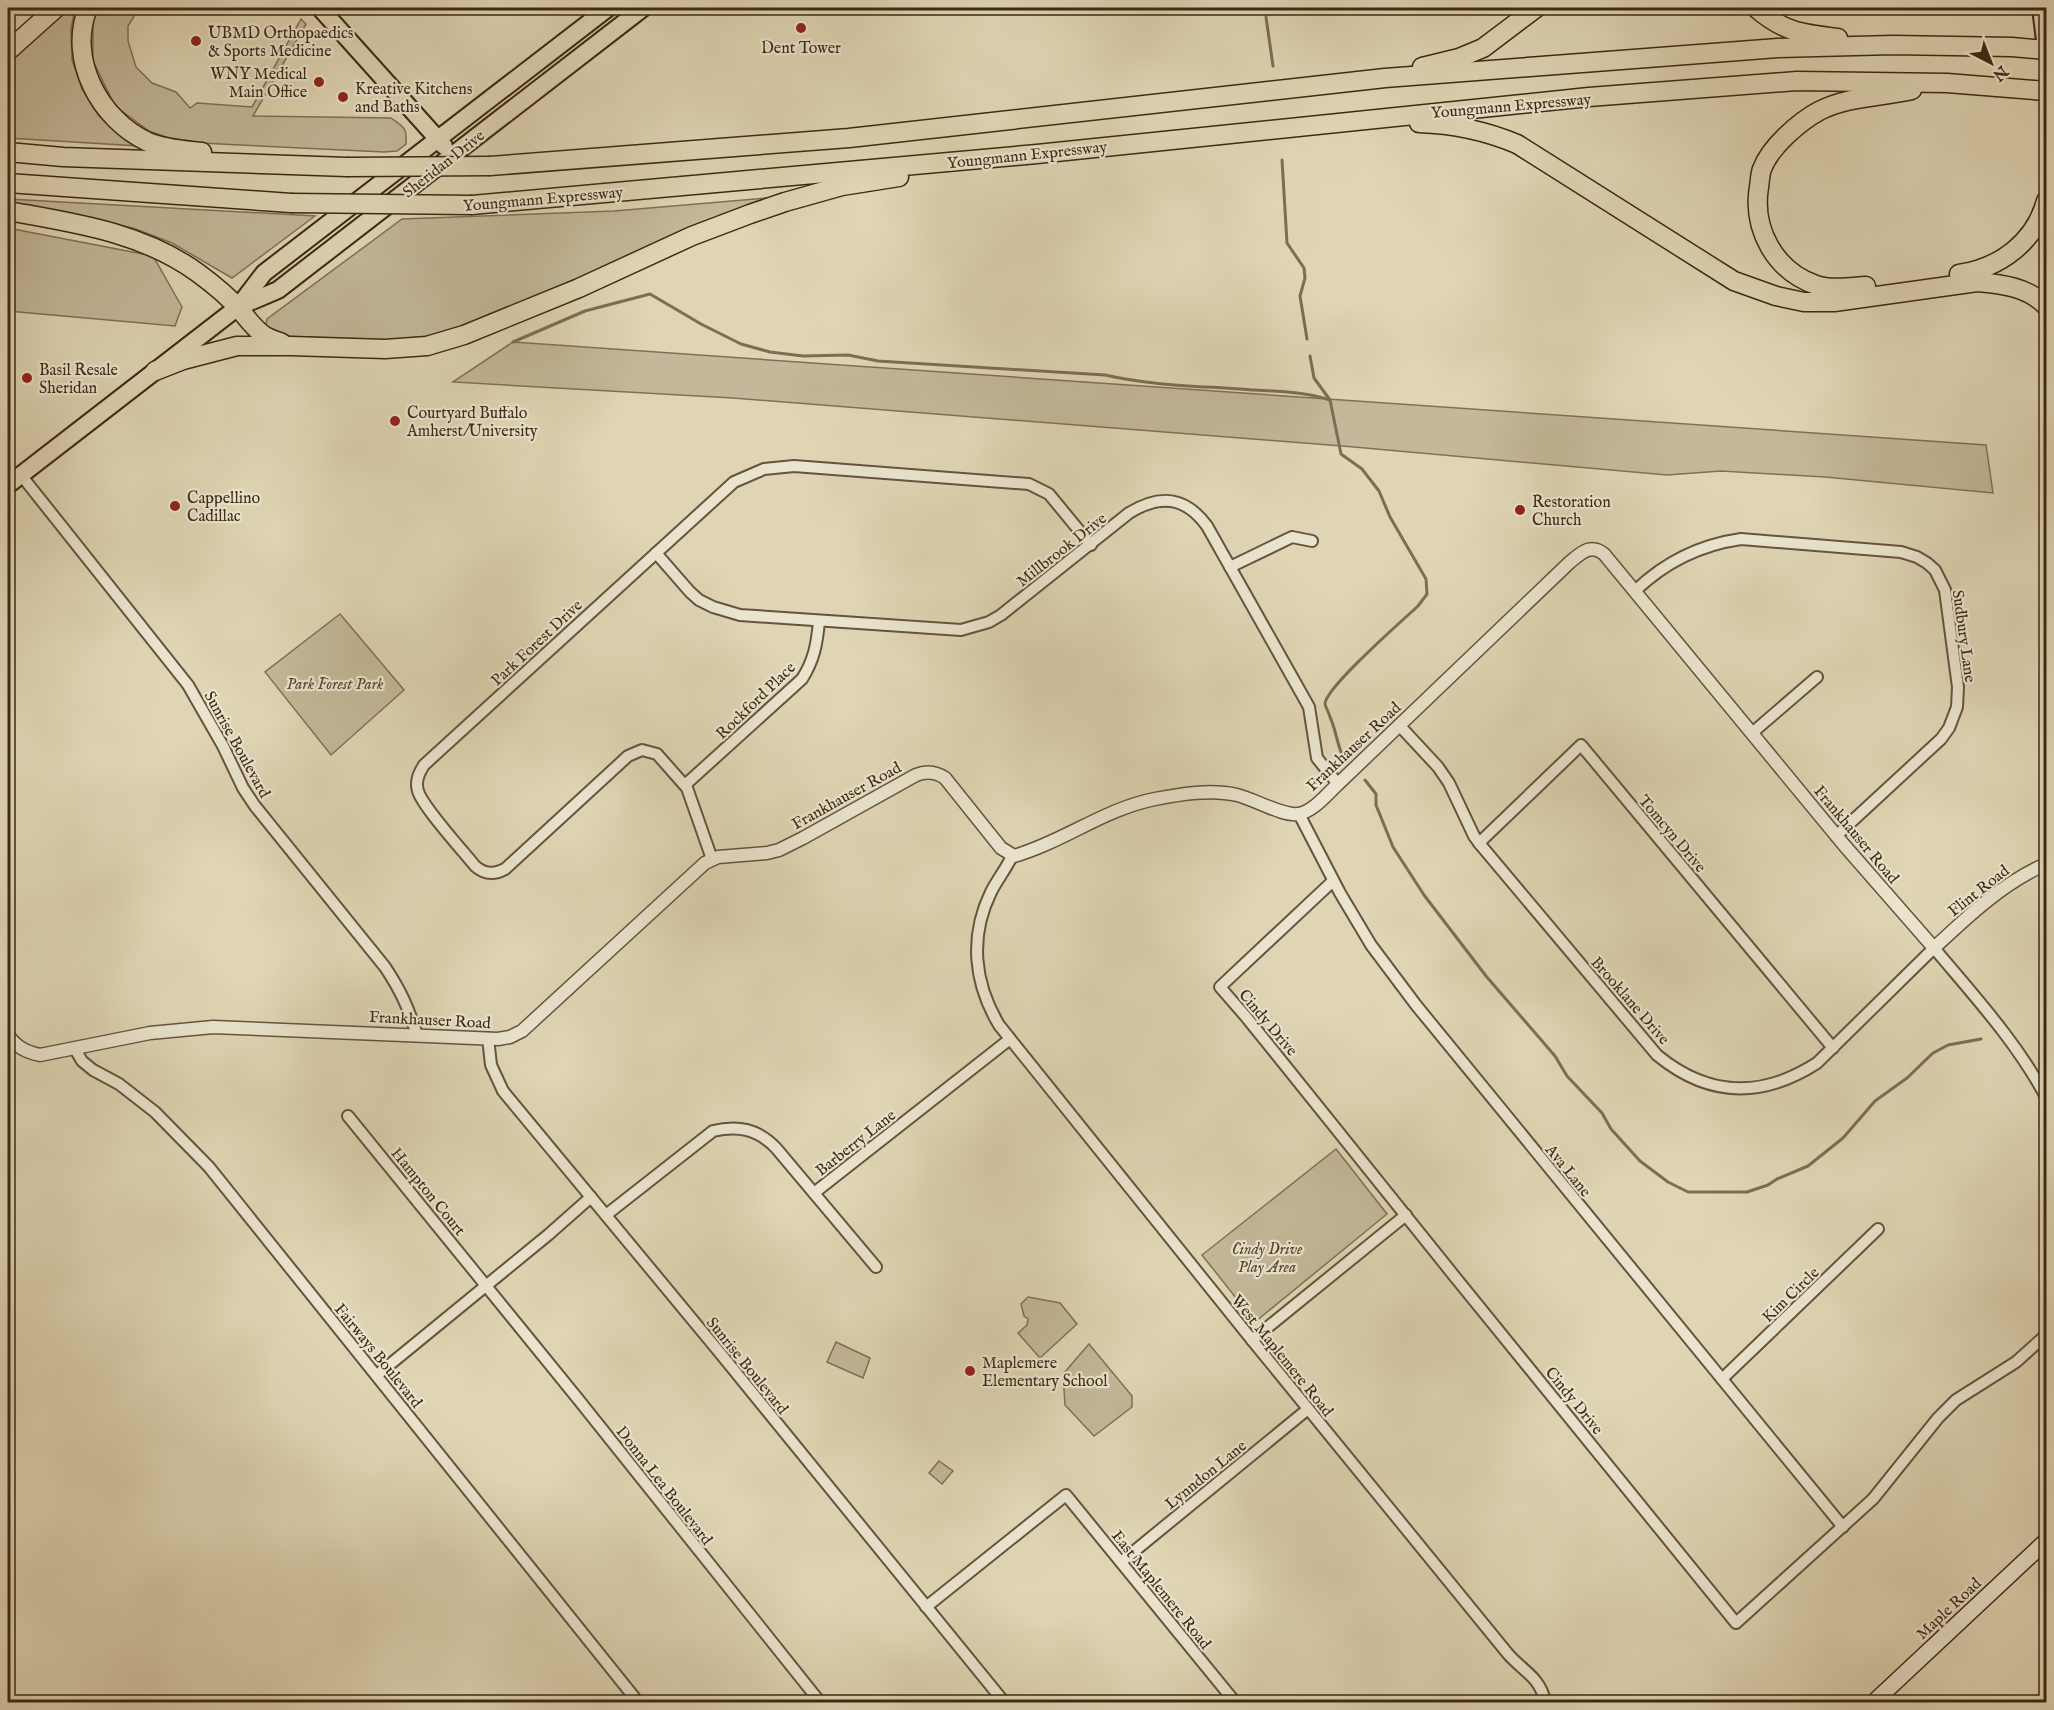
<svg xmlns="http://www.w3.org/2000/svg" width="2054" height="1710" font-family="'IM FELL English',serif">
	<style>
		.green { fill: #c3b899; stroke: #807057; stroke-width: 1.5 }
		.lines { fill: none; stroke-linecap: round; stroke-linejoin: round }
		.stream { stroke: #7d6d54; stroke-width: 3 }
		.minor-casing { stroke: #65543d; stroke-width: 14 }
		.tertiary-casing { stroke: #65543d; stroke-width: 15 }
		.secondary-casing { stroke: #3c2915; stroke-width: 18 }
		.primary-casing { stroke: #3c2915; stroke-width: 20 }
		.motorway-casing { stroke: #3c2915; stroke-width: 21 }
		.minor { stroke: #eae4ce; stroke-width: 10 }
		.tertiary { stroke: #eae4ce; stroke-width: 12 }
		.secondary { stroke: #eae4ce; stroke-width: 15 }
		.primary { stroke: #dfd5b4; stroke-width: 16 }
		.motorway { stroke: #dfd5b4; stroke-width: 18 }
		.motorway-bridge-casing { stroke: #3c2915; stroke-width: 21; stroke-linecap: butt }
		.motorway-bridge { stroke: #dfd5b4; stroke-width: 18 }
		.poi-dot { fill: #8f2418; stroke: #eae4ce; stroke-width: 2 }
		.labels { text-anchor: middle; stroke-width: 4.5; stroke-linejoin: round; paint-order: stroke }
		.poi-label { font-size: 16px; fill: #3c2915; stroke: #eae4ce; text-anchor: start }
		.street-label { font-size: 16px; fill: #3c2915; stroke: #eae4ce }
		.park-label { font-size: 16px; font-style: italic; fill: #57462f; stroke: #eae4ce }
	</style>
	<rect width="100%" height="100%" fill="#dfd5b4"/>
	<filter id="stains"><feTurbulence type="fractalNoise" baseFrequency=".00333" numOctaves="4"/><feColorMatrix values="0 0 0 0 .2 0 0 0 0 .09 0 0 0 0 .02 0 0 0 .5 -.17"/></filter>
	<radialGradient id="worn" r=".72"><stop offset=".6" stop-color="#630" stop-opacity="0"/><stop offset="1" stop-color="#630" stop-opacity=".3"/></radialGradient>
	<!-- green -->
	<g class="green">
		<polygon points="65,8 75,8 71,29 72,60 82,89 99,116 140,146 8,138 8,58"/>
		<path d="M 100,8 L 139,8 L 128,26 L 128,41 L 136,67 L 152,83 L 176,92 L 190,108 L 197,103 L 252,107 L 301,19 L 306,24 L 253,116 L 391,118 C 405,128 407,128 406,144 L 397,151 L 384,152 L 180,142 L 149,131 L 115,106 L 93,61 L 93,21 Z"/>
		<polygon points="778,197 448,334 391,340 277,336 265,329 267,319 402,219 614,211"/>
		<polygon points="8,199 315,216 232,278 172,243 133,228 8,206"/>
		<polygon points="8,228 153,256 182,307 175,326 8,311"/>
		<polygon points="513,342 1986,445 1993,493 1825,477 1721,471 1667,475 1354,447 733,398 453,382"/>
		<polygon points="340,614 404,690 331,755 265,672"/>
		<polygon points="1336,1149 1387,1214 1255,1322 1202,1255"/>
		<polygon points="1028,1297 1060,1303 1077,1324 1040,1358 1018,1333 1027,1325 1028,1319 1024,1316 1021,1304"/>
		<polygon points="836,1342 870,1358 863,1378 827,1362"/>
		<polygon points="1089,1344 1132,1396 1132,1407 1094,1436 1065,1405 1063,1374"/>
		<polygon points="939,1461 953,1471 942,1484 929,1473"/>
	</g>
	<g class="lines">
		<!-- stream -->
		<g class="stream">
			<polyline points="1266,17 1273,66"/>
			<polyline points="1282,160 1287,243 1304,268 1305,278 1300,296 1307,339"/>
			<path d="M 513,342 L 585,311 L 650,294 L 701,324 L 741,344 L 770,352 L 803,356 L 848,355 L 878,361 L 1105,375 C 1153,386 1203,386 1252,390 C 1277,391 1306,392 1330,400"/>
			<path d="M 1310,356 L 1314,378 L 1330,400 L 1341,454 L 1362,469 L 1379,491 L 1390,517 L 1426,579 L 1427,594 L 1418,606 C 1403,620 1325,688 1325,704 C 1326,708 1329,713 1330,717 C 1336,730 1337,744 1343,757"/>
			<polyline points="1365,780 1376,794 1376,805 1393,847 1424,895 1486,976 1555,1056 1567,1076 1602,1113 1611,1129 1640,1161 1668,1182 1688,1192 1747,1192 1768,1185 1777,1179 1808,1166 1843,1138 1875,1101 1907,1078 1933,1053 1948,1045 1981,1039"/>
		</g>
		<!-- minor casing -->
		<g class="minor-casing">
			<g id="minor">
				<path d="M 21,475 L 188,685 L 223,746 L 243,788 L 255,806 L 385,967 C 401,991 408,1007 417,1035"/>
				<path d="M 656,553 L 690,592 L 699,600 L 713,607 L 740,615 L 961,630 L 989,622 L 1001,615 L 1129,513 C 1160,494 1185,496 1207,526 L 1309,707 L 1317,758 L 1338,784"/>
				<polyline points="1230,567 1292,537 1312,541"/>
				<path d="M 1635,591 C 1665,562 1699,545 1741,539 L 1901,552 L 1917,557 L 1927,563 L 1935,570 L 1945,590 L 1958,687 L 1957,707 L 1949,728 L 1941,739 L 1836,836"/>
				<path d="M 1399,725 L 1438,767 L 1449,783 L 1474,836 L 1479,843 L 1657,1055 C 1708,1097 1761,1099 1817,1063 L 1934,948 C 1974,996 2016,1041 2046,1097"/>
				<polyline points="1752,733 1817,677"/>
				<path d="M 685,785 L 802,679 C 814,660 817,644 819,621"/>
				<polyline points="1299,814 1340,893 1371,945 1416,1005 1843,1527"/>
				<polyline points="1479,843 1581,745 1833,1048"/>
				<path d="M 1012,856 C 1006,869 997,880 991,892 C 969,937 974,983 999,1025 L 1252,1340 L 1508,1654 C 1523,1671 1541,1678 1545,1702"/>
				<path d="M 712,859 L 687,788 L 657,754 L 642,750 L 628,756 L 505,869 C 494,875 484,874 475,866 C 463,851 422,806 418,791 C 415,781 419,773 424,765 L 734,482 L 764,469 L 794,466 L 1029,484 L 1049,494 L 1091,545"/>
				<polyline points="1333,881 1220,987 1247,1018 1451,1272 1736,1623 1873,1499 1938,1418 1956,1400 2016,1362 2046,1335"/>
				<polyline points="488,1038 491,1065 503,1091 720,1353 1004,1702"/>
				<polyline points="75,1049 82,1061 93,1070 119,1084 155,1112 209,1167 638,1702"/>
				<polyline points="348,1116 578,1399 820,1702"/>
				<polyline points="814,1193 1010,1039"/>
				<path d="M 606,1215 L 713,1131 C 738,1125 758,1129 776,1148 L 876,1267"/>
				<polyline points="1252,1340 1406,1215"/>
				<polyline points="377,1375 548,1235 591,1197"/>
				<polyline points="1722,1379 1878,1229"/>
				<polyline points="1121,1562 1308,1409"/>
				<polyline points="926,1607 1066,1495 1235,1702"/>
			</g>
		</g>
		<!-- tertiary casing -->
		<g class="tertiary-casing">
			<path id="tertiary" d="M 8,1035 C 16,1047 26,1052 40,1055 L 150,1033 L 213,1027 L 498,1039 L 510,1037 L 522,1031 L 705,863 L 718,857 L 767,853 L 779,850 L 803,838 L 916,775 C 926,771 936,772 945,778 L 1001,848 L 1014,856 C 1063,842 1104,809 1155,799 C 1181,794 1211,789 1237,795 C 1254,799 1282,816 1298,814 C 1313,812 1327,794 1338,784 L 1570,562 C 1581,553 1591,543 1604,554 L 1844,845 L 1934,948 C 1968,916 2003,883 2046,864"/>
		</g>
		<!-- secondary casing -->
		<g class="secondary-casing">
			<polyline id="secondary" points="1874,1702 2046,1541"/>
		</g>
		<!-- primary casing -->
		<g class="primary-casing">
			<g id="primary">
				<polyline points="320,8 444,146"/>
				<polyline points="2041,8 2046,48"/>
				<polyline points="238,307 278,290 643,8"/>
				<polyline points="8,485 238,307 264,273 608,8"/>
			</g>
		</g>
		<!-- motorway casing -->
		<g class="motorway-casing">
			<g id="motorway">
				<path d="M 88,8 C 67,59 100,120 148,142 C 165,149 184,150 202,152"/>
				<path d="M 1756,8 C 1783,32 1803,34 1838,38"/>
				<polyline points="8,51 56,8"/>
				<polyline points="1422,67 1459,58 1483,48 1536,8"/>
				<path d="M 1419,123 C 1453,124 1486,131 1517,144 L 1734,281 L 1776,296 L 1804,302 L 1834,302 L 1977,282 C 2002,284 2028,287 2046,306"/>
				<polyline points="8,152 63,157 347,167"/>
				<polyline points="490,166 849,138 1385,78 1778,48 1893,45 2012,47 2046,50"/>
				<polyline points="8,183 291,203"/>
				<polyline points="472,205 1037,154 1589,97 1797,81 1947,83 2046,91"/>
				<path d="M 8,211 C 74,223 142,232 198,273 C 213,284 228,296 240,310 C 247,318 255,330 265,336 C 270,339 277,341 282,343"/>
				<path d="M 1959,274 C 2000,268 2035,242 2046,201"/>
				<path d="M 1866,286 C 1850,287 1832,290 1816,285 C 1775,271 1752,229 1759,187 C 1760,181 1760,174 1762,169 C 1770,147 1799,122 1819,111 C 1848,96 1881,97 1912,90"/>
				<polyline points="155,371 183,360 237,346 291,346 385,349 427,346 464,335 579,288 692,236 750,214 785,202 842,186 899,177"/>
			</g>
		</g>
		<!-- minor -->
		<use href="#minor" class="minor"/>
		<!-- tertiary -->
		<use href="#tertiary" class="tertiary"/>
		<!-- secondary -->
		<use href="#secondary" class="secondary"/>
		<!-- primary -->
		<use href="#primary" class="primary"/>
		<!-- motorway -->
		<use href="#motorway" class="motorway"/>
		<!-- motorway-bridge casing -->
		<g class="motorway-bridge-casing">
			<g id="motorway-bridge">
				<polyline points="347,167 490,166"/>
				<polyline points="291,203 472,205"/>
			</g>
		</g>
		<!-- motorway-bridge -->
		<use href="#motorway-bridge" class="motorway-bridge"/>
	</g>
	<!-- markers -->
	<g class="poi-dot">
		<circle cx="801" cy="28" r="6"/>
		<circle cx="196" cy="41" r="6"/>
		<circle cx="319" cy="82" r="6"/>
		<circle cx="343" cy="97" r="6"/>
		<circle cx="27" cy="378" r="6"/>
		<circle cx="395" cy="421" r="6"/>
		<circle cx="175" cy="506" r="6"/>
		<circle cx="1520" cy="510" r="6"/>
		<circle cx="970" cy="1371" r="6"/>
	</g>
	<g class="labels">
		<!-- poi labels -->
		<g class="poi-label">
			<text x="208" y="38">UBMD Orthopaedics<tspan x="208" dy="18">&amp; Sports Medicine</tspan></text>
			<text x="801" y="53" text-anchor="middle">Dent Tower</text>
			<text x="307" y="79" text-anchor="end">WNY Medical<tspan x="307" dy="18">Main Office</tspan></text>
			<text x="355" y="94">Kreative Kitchens<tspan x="355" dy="18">and Baths</tspan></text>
			<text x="39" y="375">Basil Resale<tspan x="39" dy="18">Sheridan</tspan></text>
			<text x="407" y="418">Courtyard Buffalo<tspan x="407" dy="18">Amherst/University</tspan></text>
			<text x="187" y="503">Cappellino<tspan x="187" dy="18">Cadillac</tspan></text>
			<text x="1532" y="507">Restoration<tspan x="1532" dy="18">Church</tspan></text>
			<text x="982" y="1368">Maplemere<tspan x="982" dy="18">Elementary School</tspan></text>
		</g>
		<!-- street labels -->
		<g class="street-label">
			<text transform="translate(1511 105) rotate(-5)" y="6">Youngmann Expressway</text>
			<text transform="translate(1027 154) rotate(-6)" y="6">Youngmann Expressway</text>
			<text transform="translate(443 163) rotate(-38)" y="6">Sheridan Drive</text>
			<text transform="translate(543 198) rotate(-5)" y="6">Youngmann Expressway</text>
			<text transform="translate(1061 549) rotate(-38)" y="6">Millbrook Drive</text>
			<text transform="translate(1965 636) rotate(82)" y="6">Sudbury Lane</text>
			<text transform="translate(536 642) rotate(-43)" y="6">Park Forest Drive</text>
			<text transform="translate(755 700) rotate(-44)" y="6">Rockford Place</text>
			<text transform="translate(238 744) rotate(61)" y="6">Sunrise Boulevard</text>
			<text transform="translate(1353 746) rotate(-43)" y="6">Frankhauser Road</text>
			<text transform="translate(846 795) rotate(-29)" y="6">Frankhauser Road</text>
			<text transform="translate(1673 833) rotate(50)" y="6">Tomcyn Drive</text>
			<text transform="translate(1857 834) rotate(50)" y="6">Frankhauser Road</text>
			<text transform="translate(1978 890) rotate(-38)" y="6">Flint Road</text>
			<text transform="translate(1631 1000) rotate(49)" y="6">Brooklane Drive</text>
			<text transform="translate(430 1019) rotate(3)" y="6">Frankhauser Road</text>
			<text transform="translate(1269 1022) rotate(50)" y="6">Cindy Drive</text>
			<text transform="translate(855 1142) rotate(-38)" y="6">Barberry Lane</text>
			<text transform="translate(1569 1170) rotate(51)" y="6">Ava Lane</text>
			<text transform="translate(429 1191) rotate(51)" y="6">Hampton Court</text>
			<text transform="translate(1790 1294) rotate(-44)" y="6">Kim Circle</text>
			<text transform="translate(379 1355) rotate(51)" y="6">Fairways Boulevard</text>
			<text transform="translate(1283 1355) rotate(51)" y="6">West Maplemere Road</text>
			<text transform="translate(748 1365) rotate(51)" y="6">Sunrise Boulevard</text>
			<text transform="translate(1575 1400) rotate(51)" y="6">Cindy Drive</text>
			<text transform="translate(1205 1474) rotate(-39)" y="6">Lynndon Lane</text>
			<text transform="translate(665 1485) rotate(52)" y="6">Donna Lea Boulevard</text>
			<text transform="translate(1162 1589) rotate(51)" y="6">East Maplemere Road</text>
			<text transform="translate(1948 1608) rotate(-43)" y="6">Maple Road</text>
		</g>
		<!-- park labels -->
		<g class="park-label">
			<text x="335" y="689">Park Forest Park</text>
			<text x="1267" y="1254">Cindy Drive<tspan x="1267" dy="18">Play Area</tspan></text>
		</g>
	</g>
	<!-- margin -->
	<rect width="2054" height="1710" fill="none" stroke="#dfd5b4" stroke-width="30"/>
	<rect x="9" y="9" width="2036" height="1692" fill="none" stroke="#3c2915" stroke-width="3"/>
	<rect x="15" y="15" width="2024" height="1680" fill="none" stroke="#3c2915" stroke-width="1.5"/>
	<!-- north arrow -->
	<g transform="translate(1991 63) rotate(138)" stroke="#eae4ce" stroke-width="4.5" paint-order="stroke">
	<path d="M0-4.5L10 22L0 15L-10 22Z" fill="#3c2915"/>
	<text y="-9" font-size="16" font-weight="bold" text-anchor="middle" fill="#3c2915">N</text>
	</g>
	<rect width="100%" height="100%" filter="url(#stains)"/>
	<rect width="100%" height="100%" fill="url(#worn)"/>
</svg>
